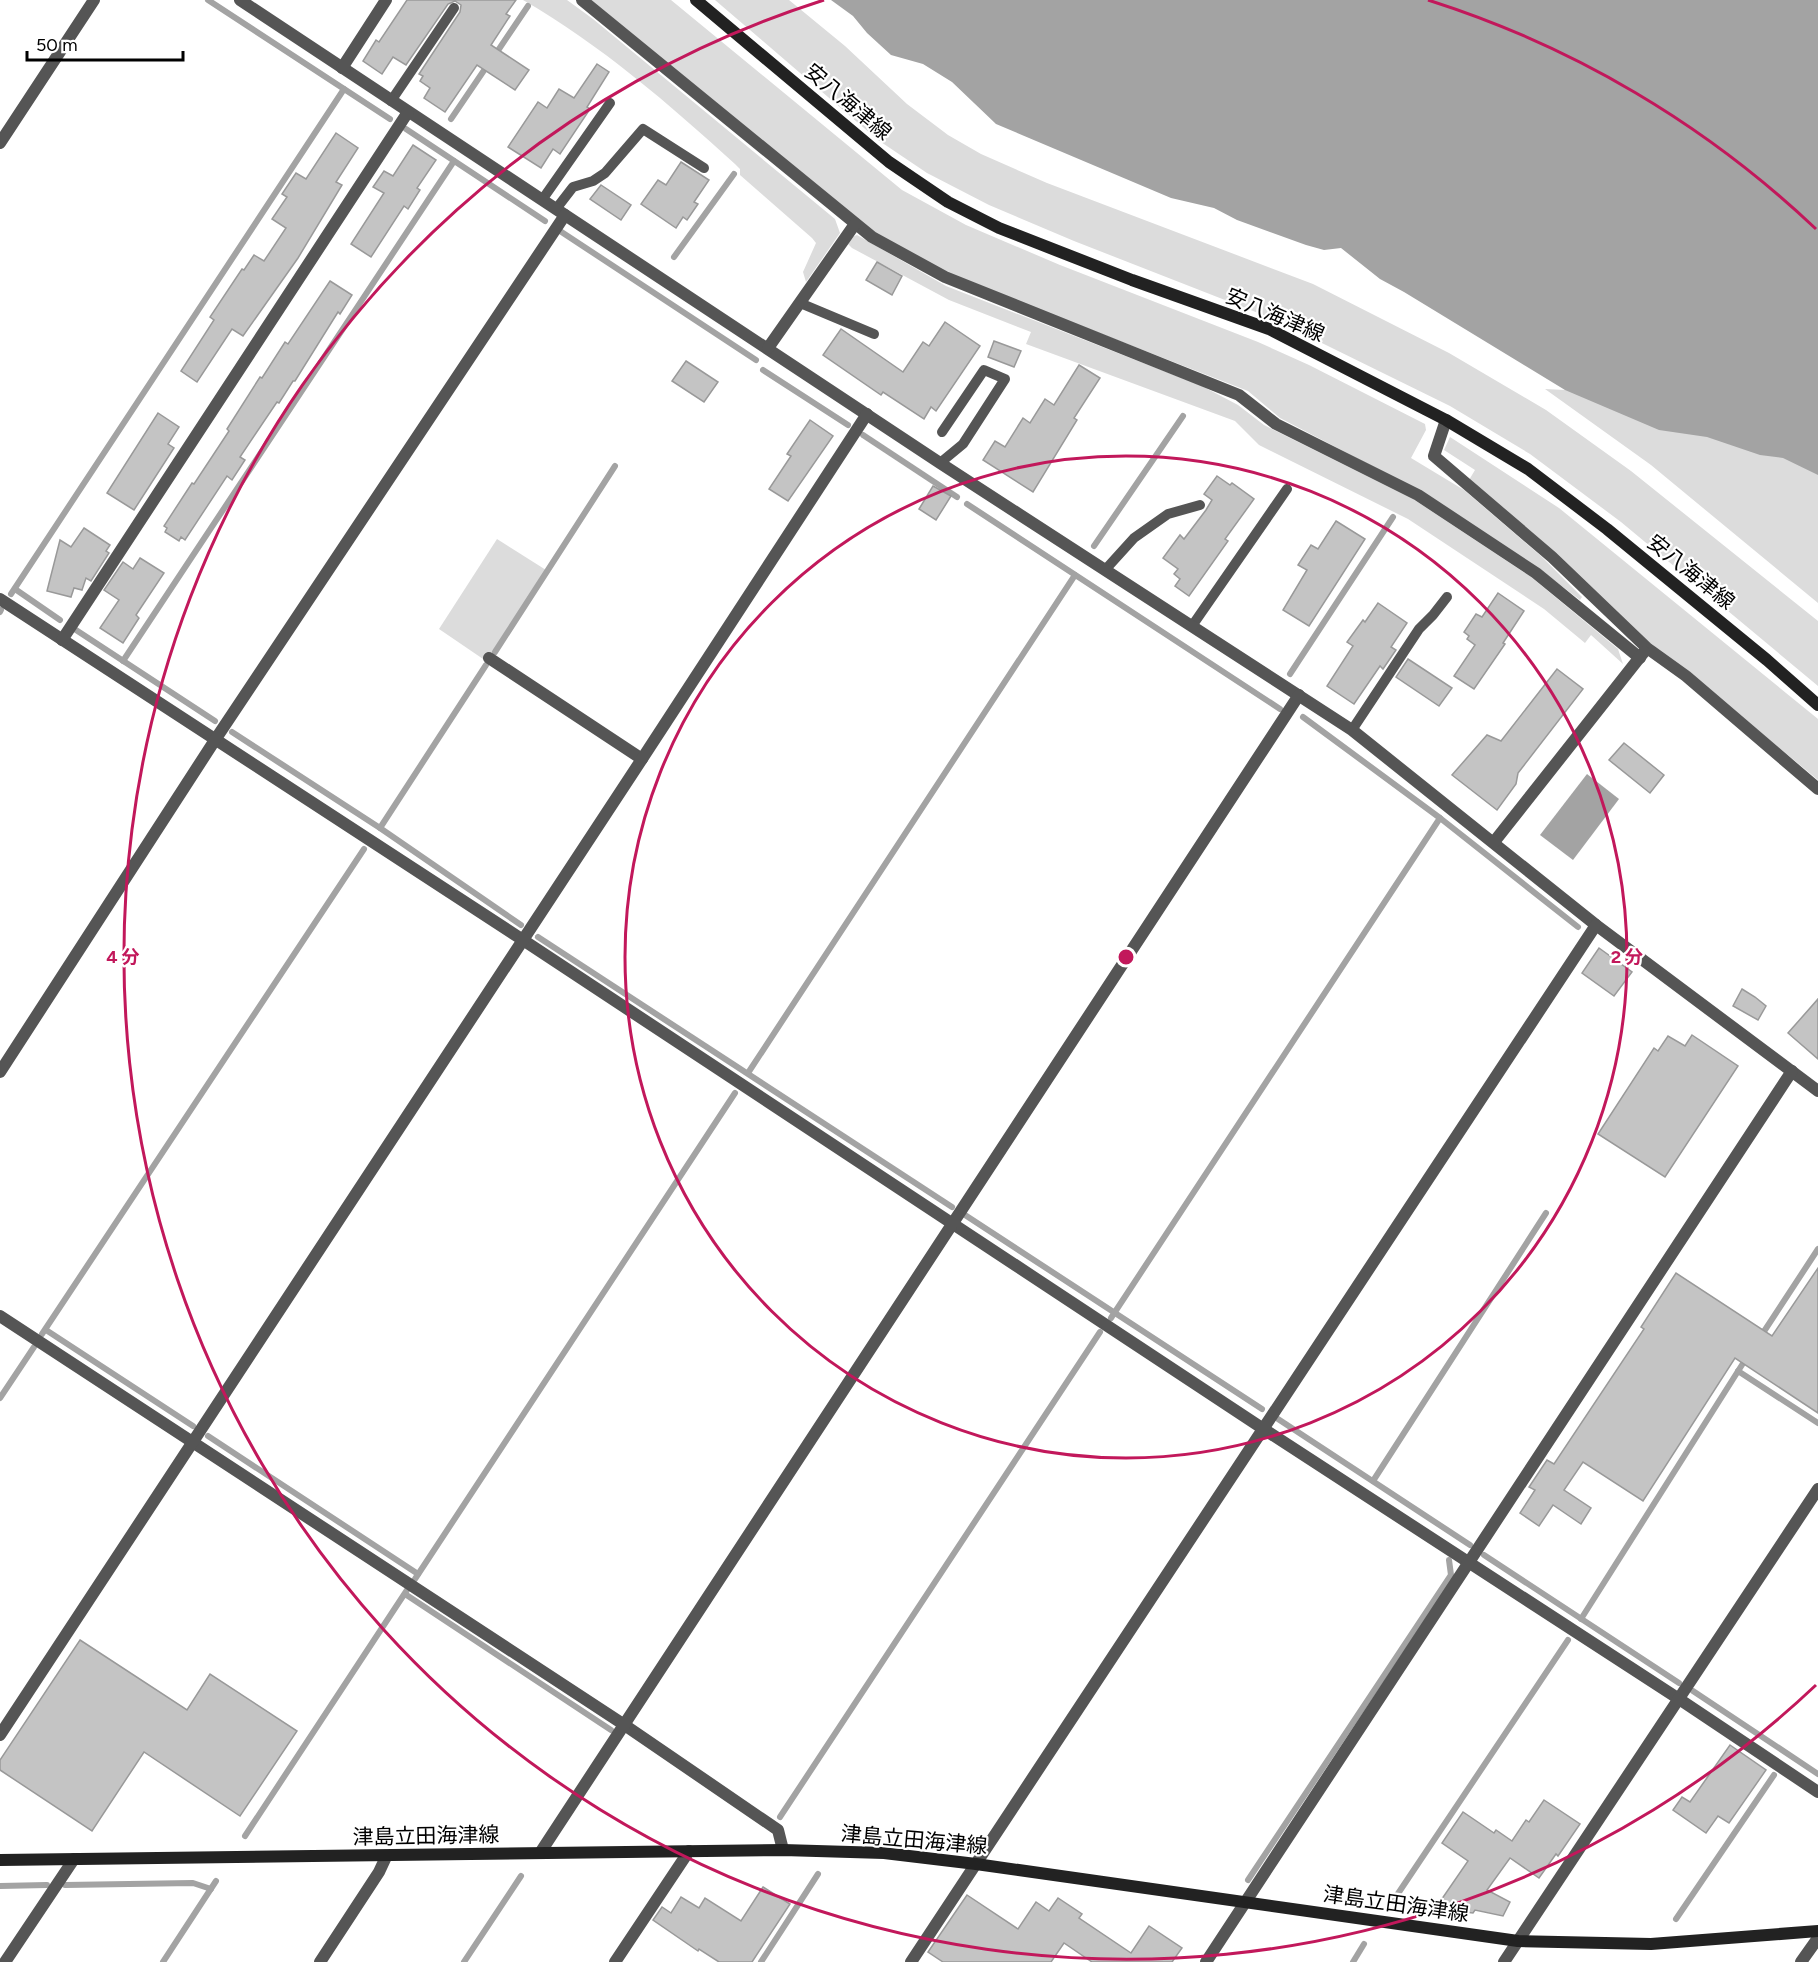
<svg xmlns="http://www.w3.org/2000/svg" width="1818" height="1962" font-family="Figtree,'Noto Sans JP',sans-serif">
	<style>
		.green { fill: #dcdcdc }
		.water { fill: #a3a3a3 }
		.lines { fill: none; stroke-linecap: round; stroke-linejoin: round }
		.stream { stroke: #a3a3a3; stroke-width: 6 }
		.building { fill: #c4c4c4; stroke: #999; stroke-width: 1.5 }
		.service { stroke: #555; stroke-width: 10 }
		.minor { stroke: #555; stroke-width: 12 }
		.secondary { stroke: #222; stroke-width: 12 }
		.ring { fill: none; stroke: #c2185b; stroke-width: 3 }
		.labels { text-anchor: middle; stroke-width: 4.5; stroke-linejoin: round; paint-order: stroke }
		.street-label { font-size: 21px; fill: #000; stroke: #fff }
		.centre { fill: #c2185b; stroke: #fff; stroke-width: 3 }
		.ring-label { font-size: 18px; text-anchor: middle; font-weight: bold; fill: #c2185b; stroke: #fff; stroke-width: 4.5; stroke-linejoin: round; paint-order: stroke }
	</style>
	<rect width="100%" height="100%" fill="#fff"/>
	<!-- green -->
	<g class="green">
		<path d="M 523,0 L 567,0 L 593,19 L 835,219 L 840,233 L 806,282 L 803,272 L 816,243 L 812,238 L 740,175 L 740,169 L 735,164 C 669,104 601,45 523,0 Z"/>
		<polygon points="590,0 671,0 902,190 966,225 1060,265 1258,342 1309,365 1425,424 1426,430 1411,458 1464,490 1541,556 1582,597 1580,600 1542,571 1420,491 1280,418 1248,391 951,275 883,238 850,215"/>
		<polygon points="715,0 789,0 845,46 907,104 948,135 981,154 1047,183 1313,284 1449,353 1546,410 1631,471 1818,621 1818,686 1621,522 1530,454 1450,406 1271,318 1074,241 989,205 927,173 878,140"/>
		<polygon points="857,235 946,286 1202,386 1238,405 1264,425 1413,499 1531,577 1618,649 1623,664 1591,635 1585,643 1544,609 1408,519 1259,445 1235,421 1026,344 1031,332 949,300 852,248 848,244 852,237"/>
		<polygon points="1818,386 1818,603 1651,465 1545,389 1627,393"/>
		<polygon points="1450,437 1559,508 1818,719 1818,780 1747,721 1649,642 1469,480 1475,470 1444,450"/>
		<polygon points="497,539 546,570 486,661 439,629"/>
	</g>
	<!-- water -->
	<g class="water">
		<polygon points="831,0 1818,0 1818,475 1783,458 1760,455 1707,437 1659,430 1565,390 1404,292 1380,279 1341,248 1324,250 1306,245 1237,220 1214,208 1171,198 996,124 952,82 923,64 891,55 867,33 853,16"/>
		<polygon points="1587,774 1619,799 1573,860 1540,835"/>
	</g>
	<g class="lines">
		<!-- stream -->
		<g class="stream">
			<polyline points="208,0 390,119"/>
			<polyline points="495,55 528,6"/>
			<polyline points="451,119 489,63"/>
			<polyline points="406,129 545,221"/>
			<polyline points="560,231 756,360"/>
			<polyline points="674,257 734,174"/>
			<polyline points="763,370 848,425"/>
			<polyline points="863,435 957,497"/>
			<polyline points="967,504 1280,709"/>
			<polyline points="1094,546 1183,416"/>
			<polyline points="15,589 60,620"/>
			<polyline points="11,594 344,89"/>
			<polyline points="0,612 1,610"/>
			<polyline points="76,630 215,721"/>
			<polyline points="495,652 615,466"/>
			<polyline points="123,661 454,161"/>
			<polyline points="1290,674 1393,517"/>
			<polyline points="1303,717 1440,818 1578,927"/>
			<polyline points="232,732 380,828 521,925"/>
			<polyline points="380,828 486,665"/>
			<polyline points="538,937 952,1207"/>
			<polyline points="748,1073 1075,575"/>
			<polyline points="965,1215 1262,1409"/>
			<polyline points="1111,1318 1440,818"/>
			<polyline points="46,1330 193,1426"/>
			<polyline points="42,1334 364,849"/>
			<polyline points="1761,1336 1818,1249"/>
			<polyline points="1738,1371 1818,1423"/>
			<polyline points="0,1398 34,1347"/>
			<polyline points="1278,1419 1470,1545"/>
			<polyline points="208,1436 418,1574"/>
			<polyline points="1373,1481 1546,1213"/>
			<polyline points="1484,1555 1679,1683"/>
			<polyline points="415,1579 735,1093"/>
			<polyline points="405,1594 611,1730"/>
			<polyline points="1581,1619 1747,1357"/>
			<polyline points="1693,1691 1818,1774"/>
			<polyline points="780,1817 1100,1332"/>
			<polyline points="245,1836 407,1590"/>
			<polyline points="1248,1880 1451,1575 1449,1560"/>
			<polyline points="65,1885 193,1883 211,1889"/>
			<polyline points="0,1886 47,1885"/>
			<polyline points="1393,1901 1568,1640"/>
			<polyline points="1676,1919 1774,1775"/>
			<polyline points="163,1962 216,1881"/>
			<polyline points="464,1962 521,1876"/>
			<polyline points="761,1962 818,1874"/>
			<polyline points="1353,1962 1364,1944"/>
		</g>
	</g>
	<!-- building -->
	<g class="building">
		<polygon points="407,0 516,0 506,14 510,16 491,45 529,70 515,90 477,65 445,112 424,98 430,88 420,81 423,76 419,74 460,12 461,5 455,1 448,4 406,65 393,57 382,74 363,61 376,40 379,42"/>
		<polygon points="597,64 609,72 587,107 590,109 560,154 553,149 541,168 508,147 538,102 547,108 559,89 574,98"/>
		<polygon points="336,133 358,148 336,182 342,185 298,258 243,336 232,329 197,382 181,371 214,320 210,317 242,269 244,270 254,255 264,261 286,228 272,219 287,197 282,194 296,173 306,179"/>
		<polygon points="413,145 436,160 417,188 420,190 408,209 404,206 371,257 351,244 384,193 373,187 384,171 393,176"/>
		<polygon points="681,162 709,180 694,202 698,204 687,220 683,217 676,228 641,204 658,180 666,185"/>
		<polygon points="601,185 631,205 621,220 590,199"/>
		<polygon points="877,262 902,276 892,295 866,280"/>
		<polygon points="330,281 352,295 340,314 338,312 295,381 293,381 279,403 277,402 240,457 245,460 232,480 227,476 185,540 181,537 179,541 165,532 167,528 164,526 192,483 194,484 229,431 227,429 260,377 262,378 285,342 288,344"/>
		<polygon points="945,322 980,346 936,411 931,407 924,419 883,392 881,395 823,355 841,329 903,372 923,342 929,346"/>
		<polygon points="994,341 1021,351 1014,367 988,357"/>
		<polygon points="686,361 718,382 704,402 672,381"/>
		<polygon points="1079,365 1100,378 1074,418 1077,420 1033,492 983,460 995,441 1005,447 1023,418 1030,423 1045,399 1054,405"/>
		<polygon points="158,413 179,427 168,444 174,448 134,510 107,493"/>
		<polygon points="810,420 833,436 788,501 769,489 791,456 787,454"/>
		<polygon points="1217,476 1230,485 1232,483 1254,499 1225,539 1228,541 1189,596 1175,586 1180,579 1174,574 1178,569 1163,558 1180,535 1184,539 1206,510 1212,500 1204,494"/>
		<polygon points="933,486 951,496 936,520 919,509"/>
		<polygon points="1336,521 1365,539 1309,626 1283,610 1307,570 1298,565 1311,545 1318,549"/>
		<polygon points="84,528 110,545 106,551 109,553 91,581 86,578 82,590 74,588 71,597 47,591 60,540 71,547"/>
		<polygon points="140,558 164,573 136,615 139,618 123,643 100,628 119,600 104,590 123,562 133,569"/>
		<polygon points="1498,593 1524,611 1503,643 1505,644 1474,689 1454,676 1475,645 1467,639 1469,636 1464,632 1476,614 1482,617"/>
		<polygon points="1378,603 1407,623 1391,647 1396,650 1383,669 1380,666 1354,704 1327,686 1353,646 1347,642 1363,620 1365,622"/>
		<polygon points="1408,659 1452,688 1439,706 1396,677"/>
		<polygon points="1557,669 1583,689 1518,773 1516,784 1497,810 1452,775 1487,735 1501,741"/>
		<polygon points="1624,743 1664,775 1650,793 1609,760"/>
		<polygon points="1599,948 1632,972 1614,996 1582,973"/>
		<polygon points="1742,989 1755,997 1766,1006 1758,1020 1733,1006"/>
		<polygon points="1818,999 1818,1059 1788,1033"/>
		<polygon points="1692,1035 1738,1066 1665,1177 1598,1134 1654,1048 1658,1051 1668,1036 1685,1046"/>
		<polygon points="1818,1268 1818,1413 1735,1358 1643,1501 1583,1462 1564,1490 1591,1508 1581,1524 1553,1505 1539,1526 1520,1513 1535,1490 1529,1487 1547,1460 1554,1464 1644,1329 1641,1327 1676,1273 1772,1336"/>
		<polygon points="80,1640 187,1710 210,1674 297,1731 240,1816 144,1752 92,1831 0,1770 0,1760"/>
		<polygon points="1730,1745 1766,1770 1729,1823 1718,1816 1706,1833 1673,1810 1682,1797 1690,1802"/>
		<polygon points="1544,1800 1580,1824 1558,1856 1556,1854 1539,1878 1510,1858 1487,1890 1510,1902 1503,1916 1475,1910 1473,1913 1435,1909 1468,1861 1442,1843 1463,1812 1494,1833 1496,1830 1512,1841 1526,1820 1529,1822"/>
		<polygon points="763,1887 790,1904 752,1962 719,1962 699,1949 698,1951 653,1920 662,1907 671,1913 681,1897 699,1908 705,1898 741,1921"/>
		<polygon points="967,1895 1018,1929 1036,1902 1049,1911 1058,1898 1082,1914 1079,1918 1131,1953 1149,1926 1182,1948 1172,1962 1092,1962 1064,1943 1051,1962 943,1962 928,1952"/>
	</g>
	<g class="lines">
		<!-- service -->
		<g class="service">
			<polyline points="391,101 454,8"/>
			<polyline points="542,200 610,103"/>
			<polyline points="556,209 573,187 593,181 605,173 643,129 704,168"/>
			<polyline points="800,303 874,334"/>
			<polyline points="940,463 963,444 1005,379 984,370 942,432"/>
			<polyline points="1105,570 1134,538 1168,514 1200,505"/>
			<polyline points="1192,626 1287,489"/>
			<polyline points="1352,730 1419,629 1433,615 1447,597"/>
		</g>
		<!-- minor -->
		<g class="minor">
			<polyline points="240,0 940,463 1352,730 1596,925 1818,1091"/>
			<polyline points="582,0 872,237 945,277 1239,395 1276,424 1418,495 1536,573 1640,658"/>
			<polyline points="342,68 386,0"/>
			<polyline points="0,143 94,0"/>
			<polyline points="768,348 855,224"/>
			<polyline points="1446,420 1434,456 1552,557 1647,648 1686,676 1818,789"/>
			<polyline points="0,599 523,940 1262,1428 1679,1699 1818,1792"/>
			<polyline points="62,640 408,112"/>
			<polyline points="489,658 642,759"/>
			<polyline points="1494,842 1644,652"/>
			<polyline points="0,1072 215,740 565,215"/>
			<polyline points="0,1316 623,1724 778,1830 783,1850"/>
			<polyline points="0,1735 642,759 867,414"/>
			<polyline points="540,1853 1299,695"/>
			<polyline points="5,1962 74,1859"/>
			<polyline points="320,1962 379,1872 386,1857"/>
			<polyline points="615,1962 689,1851"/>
			<polyline points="911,1962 1596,925"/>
			<polyline points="1206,1962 1792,1071"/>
			<polyline points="1504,1962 1818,1489"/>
			<polyline points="1801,1962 1818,1938"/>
		</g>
		<!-- secondary -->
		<g class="secondary">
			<polyline points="696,0 889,162 948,202 999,228 1132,280 1269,329 1446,420 1528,469 1607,529 1767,660 1818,705"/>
			<polyline points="0,1860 783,1850 884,1853 976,1864 1518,1941 1651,1944 1818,1931"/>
		</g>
	</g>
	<!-- distance rings -->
	<g class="ring">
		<circle cx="1126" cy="957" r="501"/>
		<path d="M1816 1685A1003 1003 0 1 1 824 0M1428 0A1003 1003 0 0 1 1816 229"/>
	</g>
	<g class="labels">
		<!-- street labels -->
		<g class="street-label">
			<text transform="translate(848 102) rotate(40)" y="7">安八海津線</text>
			<text transform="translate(1275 315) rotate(23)" y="7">安八海津線</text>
			<text transform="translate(1691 572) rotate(39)" y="7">安八海津線</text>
			<text transform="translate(426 1836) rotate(-1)" y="7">津島立田海津線</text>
			<text transform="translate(914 1840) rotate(5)" y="7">津島立田海津線</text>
			<text transform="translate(1396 1904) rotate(8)" y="7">津島立田海津線</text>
		</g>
	</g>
	<circle cx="1126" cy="957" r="9" class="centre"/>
	<g class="ring-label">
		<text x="1627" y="963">2 分</text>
		<text x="123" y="963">4 分</text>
	</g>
	<!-- scale -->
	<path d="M27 51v9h156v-9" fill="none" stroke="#000000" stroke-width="3"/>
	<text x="36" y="51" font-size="18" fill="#000000" stroke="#ffffff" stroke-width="4.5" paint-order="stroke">50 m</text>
</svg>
